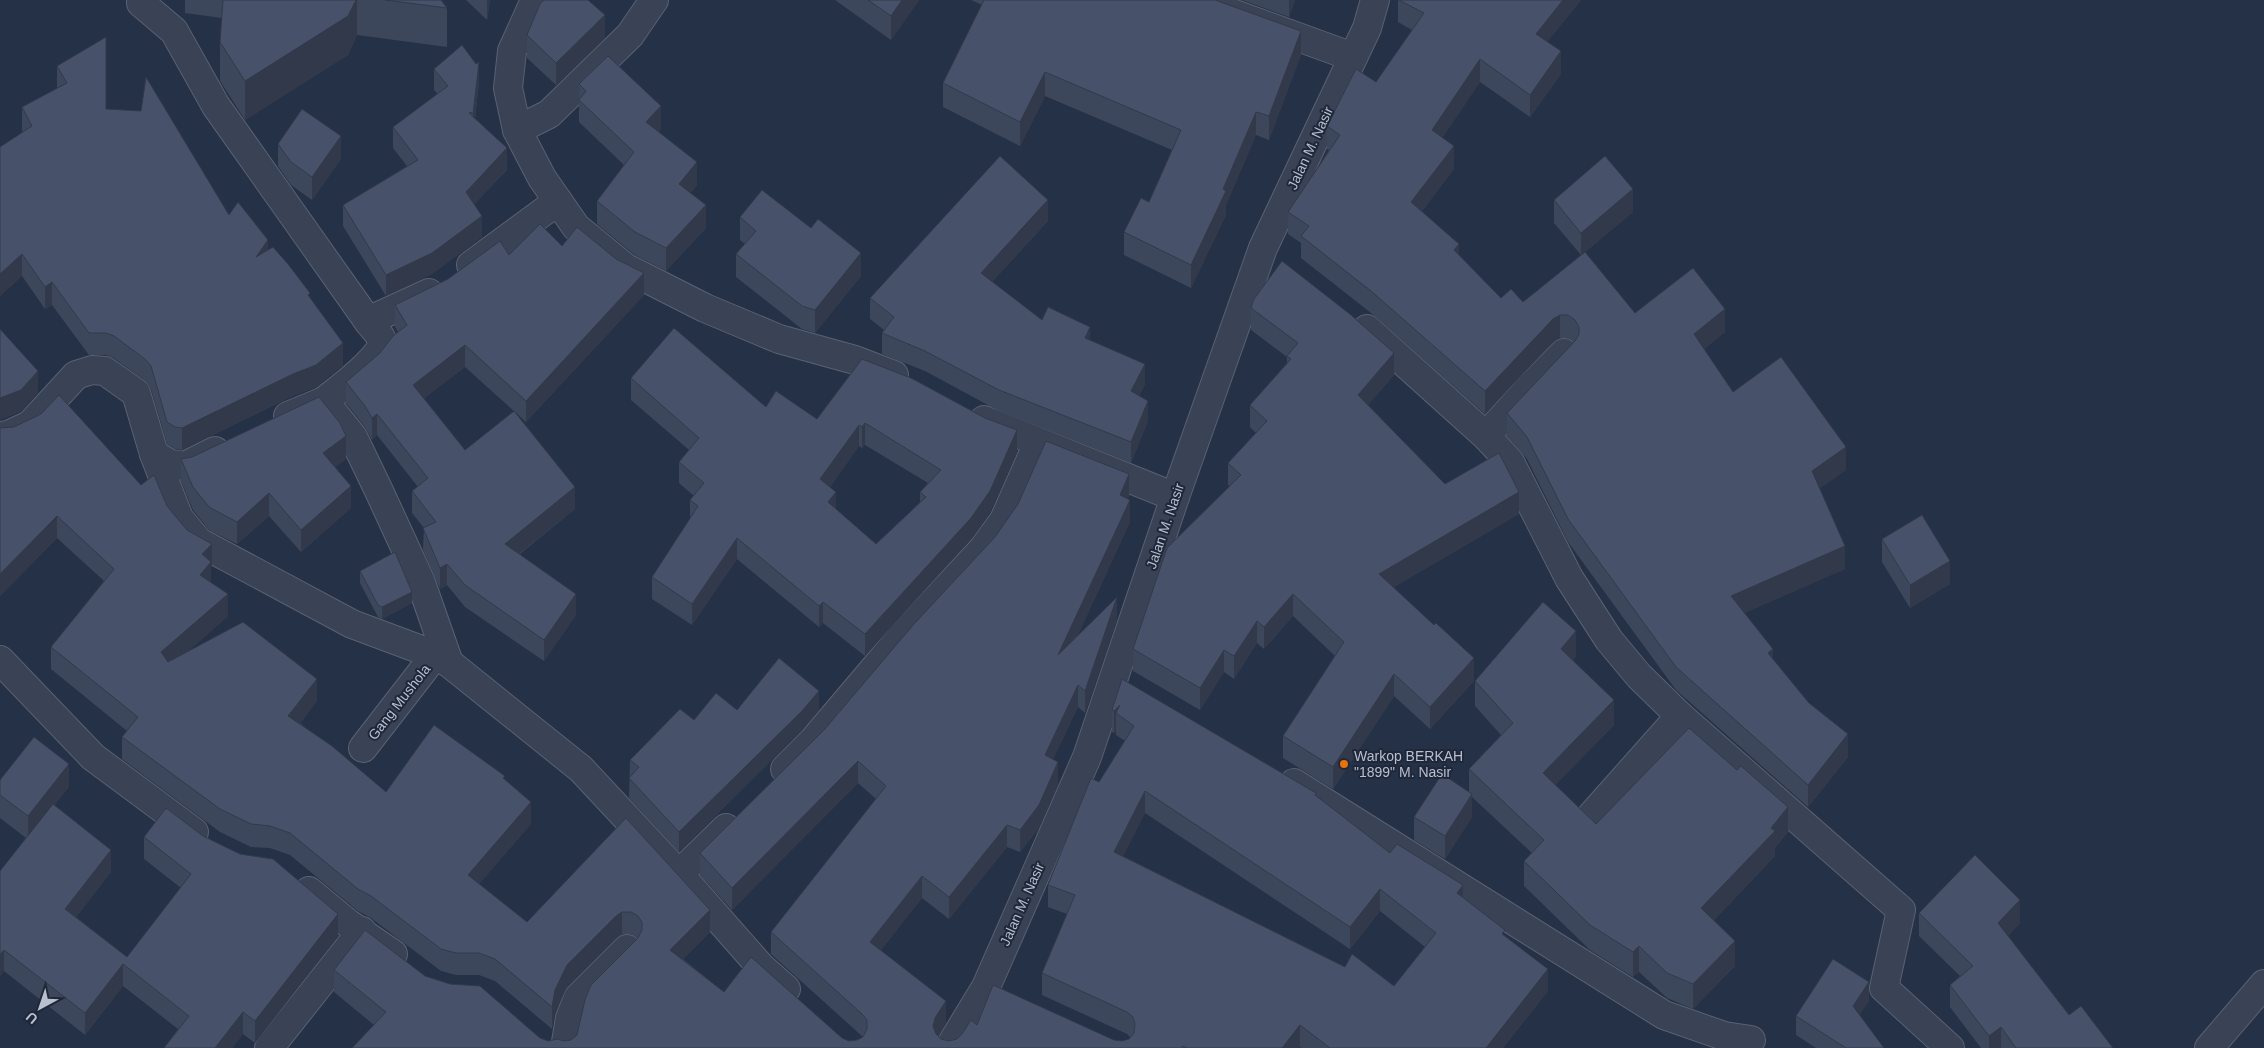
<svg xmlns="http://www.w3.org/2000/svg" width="2264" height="1048" font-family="Arial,sans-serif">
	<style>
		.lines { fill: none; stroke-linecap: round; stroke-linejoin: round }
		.minor-casing { stroke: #596172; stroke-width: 30 }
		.minor { stroke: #3a4355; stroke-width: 28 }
		.wall { fill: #3d475b; fill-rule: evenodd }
		.shaded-wall { fill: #32394a }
		.building { fill: #47526a; stroke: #32394a; fill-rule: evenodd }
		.food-dot { fill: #e8710a; stroke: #1f283a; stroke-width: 2 }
		.labels { text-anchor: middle; stroke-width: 4; stroke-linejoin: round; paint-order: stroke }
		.street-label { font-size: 14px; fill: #b8bfce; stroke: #1f283a }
		.poi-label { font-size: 14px; fill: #b8bfce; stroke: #1f283a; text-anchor: start }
	</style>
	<rect width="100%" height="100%" fill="#253146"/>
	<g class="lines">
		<!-- minor casing -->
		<g class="minor-casing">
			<g id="minor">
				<polyline points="141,0 141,3 174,31 216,106 368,321"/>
				<polyline points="535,0 512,51 508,88 517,130 542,178 576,227 626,268 705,308 779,339 855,360 894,375"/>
				<polyline points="1196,0 1353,57"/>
				<polyline points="517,130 549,114 630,35 654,0"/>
				<polyline points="471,265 558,201"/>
				<polyline points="1367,329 1486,436 1510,462 1569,578 1609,640 1639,676 1680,716 1901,910 1884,988 1950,1048"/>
				<path d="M 324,401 C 335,392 387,354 382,340 C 380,334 372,327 368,321 L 429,293"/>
				<polyline points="288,416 324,401 353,437 379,491 420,580 449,663"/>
				<polyline points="984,420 1175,497"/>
				<polyline points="0,436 8,435 30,425 76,375 92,370 105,371 136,393 154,454 170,464 185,466 215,451"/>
				<polyline points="1486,436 1532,385 1564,353"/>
				<polyline points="154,454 179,518 199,542 352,624 435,655 449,663 581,769 679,874 761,967 786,989"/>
				<polyline points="0,660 93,757 194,832"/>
				<polyline points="363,748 435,655"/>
				<polyline points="785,769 813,741 902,636 983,549 1004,520 1038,443"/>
				<polyline points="1294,783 1664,1015 1724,1036 1751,1040"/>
				<polyline points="1592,815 1680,716"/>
				<polyline points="679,874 726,828"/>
				<polyline points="309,891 349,924 393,954"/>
				<polyline points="269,1048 362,931"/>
				<polyline points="565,1048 570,1018 578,998 627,949"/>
				<polyline points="949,1048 986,987 1087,757 1175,497 1263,248 1367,28 1375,0"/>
				<polyline points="2209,1048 2264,984"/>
			</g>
		</g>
		<!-- minor -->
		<use href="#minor" class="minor"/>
	</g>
	<!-- wall -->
	<g class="wall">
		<polygon points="185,0 441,0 447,8 447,47 357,35 348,55 245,120 220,81 220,42 222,18 185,13"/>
		<polygon points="466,0 490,0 487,20"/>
		<polygon points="835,0 919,0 891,40"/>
		<polygon points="971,0 1215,0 1301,55 1269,140 1256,135 1226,205 1226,215 1191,288 1124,255 1124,232 1149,202 1172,150 1045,96 1020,146 943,107 943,83 982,5"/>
		<polygon points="1242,0 1295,0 1289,17"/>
		<polygon points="1398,0 1581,0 1547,42 1561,74 1530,117 1480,82 1442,138 1454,169 1422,211 1459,256 1501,298 1523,302 1581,255 1554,223 1554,200 1633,212 1585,252 1635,313 1725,332 1704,349 1733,392 1846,470 1820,488 1845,569 1744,613 1773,659 1848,757 1808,807 1676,690 1568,542 1527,459 1507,436 1507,413 1575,342 1568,338 1560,338 1553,342 1485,414 1371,313 1301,258 1301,243 1288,234 1288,212 1329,150 1327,149 1327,126 1376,82 1412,30 1398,22"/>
		<polygon points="527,35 605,38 556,85 527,58"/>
		<polygon points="57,66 229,215 268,250 310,297 343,365 316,387 293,396 182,450 175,449 167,444 151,389 145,381 114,358 106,355 89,355 52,305 45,309 22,276 0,296 0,147 23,132 22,130 22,107 57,89"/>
		<polygon points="434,69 479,83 475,119 507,170 474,204 482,237 432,274 386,296 343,226 343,205 407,166 393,148 393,127 438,94 434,90"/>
		<polygon points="579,84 661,129 658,131 697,185 690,193 706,228 666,271 635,255 597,224 597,201 624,165 579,122"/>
		<polygon points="278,144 341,159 312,200 291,185 278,166"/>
		<polygon points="740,217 861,276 815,333 802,329 736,277 736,254 745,244 740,240"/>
		<polygon points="1048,221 992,282 1042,320 1090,340 1145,384 1139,396 1148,421 1131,463 999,411 925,371 882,354 882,333 884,330 870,319 870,298"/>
		<polygon points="562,246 644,295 526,422 465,367 424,398 465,450 575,509 520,554 576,615 544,661 465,607 447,585 440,589 423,550 424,528 412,513 412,491 418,487 377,435 372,440 365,427 346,403 346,382 380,353 398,332 395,327 395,305 509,255"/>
		<polygon points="1251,308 1394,375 1368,405 1445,484 1519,514 1394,587 1474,681 1430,729 1394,696 1333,789 1283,758 1283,736 1335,656 1293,616 1264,649 1257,643 1234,679 1224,672 1200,710 1133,671 1133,649 1230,486 1228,485 1228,463 1256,433 1250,427 1250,405 1287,363 1287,357 1251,330"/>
		<path d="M 862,359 L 1017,452 L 990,512 L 971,539 L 865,656 L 823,623 L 819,627 L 737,559 L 692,625 L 652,599 L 652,577 L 690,519 L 690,500 L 694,496 L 679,483 L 679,462 L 689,450 L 631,400 L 631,378 L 766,407 L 817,419 ZM 865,445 L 928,483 L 920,492 L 920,502 L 876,544 L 836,509 L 830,487 L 859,446 L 862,448 Z"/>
		<path d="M 0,428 L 141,485 L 167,506 L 212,567 L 211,567 L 211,582 L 228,616 L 186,653 L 317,701 L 300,723 L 386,792 L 505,779 L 531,824 L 479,884 L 527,922 L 626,818 L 710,932 L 683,959 L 724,992 L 849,1041 L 857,1040 L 863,1037 L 771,954 L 771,932 L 876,799 L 858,783 L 732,910 L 700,875 L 700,853 L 1129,496 L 1128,499 L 1130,522 L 1077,637 L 1117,619 L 1085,713 L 1078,707 L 1053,759 L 1058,784 L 1039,828 L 1020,852 L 1007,847 L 949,919 L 922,898 L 881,950 L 946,1023 L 938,1036 L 941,1039 L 949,1041 L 957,1039 L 977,1025 L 1122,1041 L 1129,1039 L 1130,1037 L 1127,1034 L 1042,995 L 1042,973 L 1067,914 L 1048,907 L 1048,885 L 1099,782 L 1125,741 L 1116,735 L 1116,731 L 1114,733 L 1112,732 L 1112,710 L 1316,796 L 1390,853 L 1463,897 L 1505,936 L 1548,991 L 1503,1048 L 1302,1048 L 1300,1047 L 1299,1048 L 352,1048 L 374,1025 L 334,992 L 334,970 L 425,976 L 540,1038 L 548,1041 L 563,1041 L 571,1040 L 577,1035 L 638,938 L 631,934 L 622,934 L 616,938 L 567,987 L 555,1012 L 552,1029 L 495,981 L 479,975 L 456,975 L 441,971 L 371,918 L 358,911 L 290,855 L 270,848 L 251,847 L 220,832 L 122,759 L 122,737 L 127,731 L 51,669 L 51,647 L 104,581 L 57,538 L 0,596 ZM 1145,813 L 1350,949 L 1380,911 L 1425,947 L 1394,986 L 1345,967 L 1123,856 Z"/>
		<polygon points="181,459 346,459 335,467 351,508 301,552 269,516 237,544 209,530 193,510 181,481"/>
		<polygon points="1882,539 1950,584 1910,608 1882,562"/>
		<polygon points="360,571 412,603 382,619 378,617 360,583"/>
		<polygon points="1576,656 1573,660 1614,725 1555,785 1596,824 1788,832 1775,848 1775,856 1714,920 1735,966 1693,1009 1667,998 1639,972 1633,977 1590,950 1524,886 1524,861 1532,853 1472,797 1472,817 1445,859 1414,840 1414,817 1469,791 1469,769 1501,735 1475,706 1475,681"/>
		<polygon points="737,710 819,710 802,730 679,852 629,798 630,760 694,720"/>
		<polygon points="0,780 69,787 54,805 111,872 76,917 127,957 181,888 144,859 144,837 338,936 255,1043 243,1034 232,1048 164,1048 178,1029 123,986 85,1035 4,971 0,871 26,838 0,818"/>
		<polygon points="1919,913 2020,923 2008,936 2069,1015 2113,1048 1981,1048 1950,1007 1950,985 1960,976 1919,936"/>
		<polygon points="1869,1001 1859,1015 1884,1048 1816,1048 1796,1035 1796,1016"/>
	</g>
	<!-- shaded-wall -->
	<g class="shaded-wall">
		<polygon points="356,0 357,0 357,35 348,55 245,120 245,81"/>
		<polygon points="487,0 490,0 487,20"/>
		<polygon points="902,0 919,0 891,40 891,16"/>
		<polygon points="1289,0 1295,0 1289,17"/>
		<polygon points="1563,0 1581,0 1536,56 1536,34"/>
		<polygon points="605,15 605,38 556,85 556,63"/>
		<polygon points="1301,31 1301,55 1269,140 1269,116"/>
		<polygon points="1561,51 1561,74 1530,117 1530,95"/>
		<polygon points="1480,59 1480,82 1432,153 1432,130"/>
		<polygon points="479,62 479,83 473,135 473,114"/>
		<polygon points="1045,72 1045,96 1020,146 1020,122"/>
		<polygon points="661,106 661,129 646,144 646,122"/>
		<polygon points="1256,112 1256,135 1226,205 1226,215 1191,288 1191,265"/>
		<polygon points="341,136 341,159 312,200 312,177"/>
		<polygon points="1454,146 1454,169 1411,225 1411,202"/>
		<polygon points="507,148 507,170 466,213 466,192"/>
		<polygon points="697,162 697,185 679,207 679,184"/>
		<polygon points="1633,189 1633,212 1581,255 1581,233"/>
		<polygon points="1048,200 1048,221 981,294 981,273"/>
		<polygon points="706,205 706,228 666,271 666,248"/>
		<polygon points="482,216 482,237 432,274 386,296 386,275"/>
		<polygon points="268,240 268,262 256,257"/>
		<polygon points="1459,244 1459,267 1454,250"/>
		<polygon points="861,253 861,276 815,333 815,310"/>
		<polygon points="22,254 22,276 0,296 0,274"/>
		<polygon points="644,273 644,295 526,422 526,401"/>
		<polygon points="52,282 52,305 45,309 45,287"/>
		<polygon points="1725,309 1725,332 1694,357 1694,334"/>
		<polygon points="1560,315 1560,338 1553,342 1485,414 1485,391 1553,319"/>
		<polygon points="1090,327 1090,347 1085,338"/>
		<polygon points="343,343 343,365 316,387 293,396 182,450 182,428"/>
		<polygon points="465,345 465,367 413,406 413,385"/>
		<polygon points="1394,353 1394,375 1358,417 1358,395"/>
		<polygon points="1145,364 1145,384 1131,412 1131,391"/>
		<polygon points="38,371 38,393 21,412 0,420 0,398"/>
		<polygon points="1148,401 1148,421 1131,463 1131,442"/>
		<polygon points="377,414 377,435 372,440 372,418"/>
		<polygon points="865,423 865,445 862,448 862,427"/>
		<polygon points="859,425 859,446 820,501 820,479"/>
		<polygon points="1017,430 1017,452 990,512 971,539 865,656 865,634"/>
		<polygon points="346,436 346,459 323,476 323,453"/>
		<polygon points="1846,447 1846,470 1812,494 1812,471"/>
		<polygon points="1129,474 1129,496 1120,517 1120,495"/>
		<polygon points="351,486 351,508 301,552 301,530"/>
		<polygon points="575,487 575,509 505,565 505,544"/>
		<polygon points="836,492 836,513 828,502"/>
		<polygon points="1519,492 1519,514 1379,596 1379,574"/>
		<polygon points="269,493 269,516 237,544 237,522"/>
		<polygon points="1130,500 1130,522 1058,678 1058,655"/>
		<polygon points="57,516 57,538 0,596 0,574"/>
		<polygon points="737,538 737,559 692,625 692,604"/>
		<polygon points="212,544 212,567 211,567 211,584 200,575 202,554"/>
		<polygon points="1845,546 1845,569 1731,619 1731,596"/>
		<polygon points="1950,561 1950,584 1910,608 1910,585"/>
		<polygon points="447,564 447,585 440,589 440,568"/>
		<polygon points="412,592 412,603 382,619 382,607"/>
		<polygon points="228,594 228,616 161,675 161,652"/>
		<polygon points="576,594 576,615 544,661 544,640"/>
		<polygon points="1293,594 1293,616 1264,649 1264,627"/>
		<polygon points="1117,597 1117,619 1085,713 1085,691"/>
		<polygon points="823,602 823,623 819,627 819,606"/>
		<polygon points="1257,621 1257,643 1234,679 1234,656"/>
		<polygon points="1576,631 1576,656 1561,674 1561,649"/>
		<polygon points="1773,649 1773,672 1768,653"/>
		<polygon points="1224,650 1224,672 1200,710 1200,688"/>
		<polygon points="1474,658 1474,681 1430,729 1430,707"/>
		<polygon points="1394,674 1394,696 1333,789 1333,767"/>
		<polygon points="317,679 317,701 288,738 288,716"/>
		<polygon points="1078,685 1078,707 1045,777 1045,755"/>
		<polygon points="819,691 819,710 802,730 679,852 679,832"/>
		<polygon points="1614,700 1614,725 1543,798 1543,773"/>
		<polygon points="1120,705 1116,713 1116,731 1114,733 1114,711"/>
		<polygon points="1848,734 1848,757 1808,807 1808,785"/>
		<polygon points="858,761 858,783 732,910 732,888"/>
		<polygon points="1058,762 1058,784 1039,828 1020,852 1020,830"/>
		<polygon points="69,764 69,787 28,839 28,816"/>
		<polygon points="1145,791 1145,813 1114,874 1114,852"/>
		<polygon points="1472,794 1472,817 1445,859 1445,836"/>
		<polygon points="531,802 531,824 468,897 468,875"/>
		<polygon points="1788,807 1788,832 1775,848 1775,856 1701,933 1701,908 1771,828"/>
		<polygon points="1007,825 1007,847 949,919 949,897"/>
		<polygon points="111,850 111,872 65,931 65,909"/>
		<polygon points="922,876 922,898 870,964 870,942"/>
		<polygon points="1463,885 1463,907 1457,893"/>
		<polygon points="1380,889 1380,911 1350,949 1350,927"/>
		<polygon points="2020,900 2020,923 1998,946 1998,923"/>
		<polygon points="710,910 710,932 670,972 670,950"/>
		<polygon points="622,912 622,934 616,938 567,987 555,1012 552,1029 552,1007 555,990 567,965 616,916"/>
		<polygon points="338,914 338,936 255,1043 255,1021"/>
		<polygon points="1735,941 1735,966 1693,1009 1693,984"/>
		<polygon points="1639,946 1639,972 1633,977 1633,952"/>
		<polygon points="4,950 4,971 0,977 0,955"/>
		<polygon points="123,964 123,986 85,1035 85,1013"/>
		<polygon points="1548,969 1548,991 1503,1048 1486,1048"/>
		<polygon points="1869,982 1869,1001 1853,1025 1853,1006"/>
		<polygon points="946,1001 946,1023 935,1040 933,1026 935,1018"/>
		<polygon points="243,1012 243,1034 232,1048 215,1048"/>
		<polygon points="1300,1025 1300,1047 1299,1048 1282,1048"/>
		<polygon points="2001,1027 2001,1048 1989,1048 1989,1036"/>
	</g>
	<!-- building -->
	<g class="building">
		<polygon points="223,0 356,0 348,16 245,81 220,42"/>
		<polygon points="385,0 441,0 447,8"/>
		<polygon points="544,0 588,0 605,15 556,63 527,35 540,4"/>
		<polygon points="868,0 902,0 891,16"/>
		<polygon points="984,0 1215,0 1301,31 1269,116 1256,112 1223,189 1226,191 1191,265 1124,232 1141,198 1149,202 1181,130 1045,72 1020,122 943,83"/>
		<polygon points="1399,0 1563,0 1536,34 1561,51 1530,95 1480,59 1432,130 1454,146 1411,202 1459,244 1454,250 1501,298 1511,289 1523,302 1585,252 1635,313 1693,268 1725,309 1694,334 1733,392 1781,357 1846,447 1812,471 1845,546 1731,596 1773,649 1768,653 1809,703 1848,734 1808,785 1676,667 1568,519 1527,437 1507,413 1575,341 1579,334 1579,327 1575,320 1568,315 1560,315 1553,319 1485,391 1371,291 1301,236 1309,226 1288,212 1340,135 1327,126 1356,69 1376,82 1424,13"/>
		<polygon points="106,37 106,109 141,111 146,77 229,215 238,202 268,240 256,257 273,247 288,264 310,293 308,295 343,343 316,365 293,374 182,428 175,427 167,422 151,366 145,359 114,336 106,333 89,333 52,282 45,287 22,254 0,274 0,147 32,126 22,107 67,83 57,66"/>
		<polygon points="462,45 476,64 479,62 473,114 471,112 469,113 507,148 466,192 482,216 432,253 386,275 343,205 418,160 393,127 448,86 434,69"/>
		<polygon points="608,56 661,106 646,122 697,162 679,184 706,205 666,248 635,232 597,201 634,152 579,100 586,91 579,84"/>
		<polygon points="302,109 341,136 312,177 291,162 278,144"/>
		<polygon points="1000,156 1048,200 981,273 1042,320 1048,307 1090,327 1085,338 1145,364 1131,391 1148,401 1131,442 999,390 925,351 882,333 894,317 870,298"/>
		<polygon points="1605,156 1633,189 1581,233 1554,200"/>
		<polygon points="762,190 811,228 818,219 861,253 815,310 802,306 736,254 756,231 740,217"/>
		<polygon points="540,224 562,246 577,227 616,259 644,273 526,401 465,345 413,385 465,450 514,411 575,487 505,544 576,594 544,640 465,585 447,564 440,568 423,528 436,522 412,491 428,478 377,414 372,418 365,406 346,382 380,353 393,336 407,325 395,305 448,279 500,241 509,255"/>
		<polygon points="1282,261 1351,315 1394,353 1358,395 1445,484 1499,453 1519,492 1379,574 1434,625 1436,623 1474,658 1430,707 1394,674 1333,767 1283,736 1344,642 1293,594 1264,627 1257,621 1234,656 1224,650 1200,688 1133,649 1167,548 1241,475 1228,463 1267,421 1250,405 1291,359 1287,356 1298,343 1251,308 1254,299"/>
		<path d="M 674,328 L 766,407 L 776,391 L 817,419 L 862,359 L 911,378 L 985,418 L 1017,430 L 990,491 L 971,518 L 865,634 L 823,602 L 819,606 L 737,538 L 692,604 L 652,577 L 698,506 L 690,500 L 704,483 L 679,462 L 699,438 L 631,378 ZM 865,423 L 941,470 L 920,492 L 926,497 L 876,544 L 828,502 L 836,492 L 820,479 L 859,425 L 862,427 Z"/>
		<polygon points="0,329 38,371 21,390 0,398"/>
		<path d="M 59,395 L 141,485 L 154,475 L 167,506 L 187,530 L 212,544 L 202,554 L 211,562 L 200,575 L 228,594 L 161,652 L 168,662 L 243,622 L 317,679 L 288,716 L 332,746 L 386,792 L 434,725 L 505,776 L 503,778 L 531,802 L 468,875 L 527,922 L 626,818 L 710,910 L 670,950 L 724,992 L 751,957 L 842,1038 L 849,1041 L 857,1040 L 863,1037 L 867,1029 L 867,1020 L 862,1014 L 771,932 L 886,786 L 858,761 L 732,888 L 700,853 L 824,730 L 914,624 L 995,537 L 1018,504 L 1046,441 L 1129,474 L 1120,495 L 1130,500 L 1058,655 L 1117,597 L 1085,691 L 1078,685 L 1045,755 L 1058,762 L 1039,805 L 1020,830 L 1007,825 L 949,897 L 922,876 L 870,942 L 946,1001 L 935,1018 L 933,1026 L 936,1034 L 941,1039 L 949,1041 L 957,1039 L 962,1034 L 971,1020 L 977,1025 L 993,985 L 1114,1040 L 1122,1041 L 1129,1039 L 1134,1033 L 1135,1024 L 1133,1017 L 1127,1012 L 1042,973 L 1075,895 L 1048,885 L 1091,778 L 1099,782 L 1134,726 L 1116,713 L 1120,705 L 1114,711 L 1112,710 L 1122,679 L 1316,793 L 1315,795 L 1390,853 L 1397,844 L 1463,885 L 1457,893 L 1505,930 L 1502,934 L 1548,969 L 1486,1048 L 1330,1048 L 1300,1025 L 1282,1048 L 1187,1048 L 1183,1046 L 1182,1048 L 352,1048 L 386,1012 L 334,970 L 365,930 L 425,976 L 450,984 L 480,986 L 540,1038 L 548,1041 L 558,1039 L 563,1041 L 571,1040 L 577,1035 L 585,1000 L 591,985 L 638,938 L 642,930 L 642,922 L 638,916 L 631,912 L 622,912 L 616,916 L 567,965 L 555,990 L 552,1007 L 495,959 L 479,953 L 456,953 L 441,949 L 371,896 L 358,889 L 290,833 L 270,826 L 251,824 L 220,809 L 122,737 L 138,717 L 51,647 L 114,569 L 57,516 L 0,574 L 0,428 L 14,427 L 41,414 ZM 1145,791 L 1350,927 L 1380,889 L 1436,933 L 1394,986 L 1352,954 L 1345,967 L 1114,852 Z"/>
		<polygon points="319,397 340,423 346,436 323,453 351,486 301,530 269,493 237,522 209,507 193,487 181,459 192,457"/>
		<polygon points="1922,515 1950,561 1910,585 1882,539"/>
		<polygon points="395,552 412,592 382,607 378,605 360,571"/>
		<polygon points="1543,602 1576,631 1561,649 1614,700 1543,773 1596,824 1689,728 1737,770 1741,766 1788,807 1771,828 1775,831 1701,908 1735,941 1693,984 1667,973 1639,946 1633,952 1590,925 1524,861 1544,840 1469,769 1513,723 1475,681"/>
		<polygon points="779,658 819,691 802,711 679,832 629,778 639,767 630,760 680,709 694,720 716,693 737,710"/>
		<polygon points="34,737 69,764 28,816 0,795 0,780"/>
		<polygon points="1442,774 1472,794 1445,836 1414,817"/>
		<polygon points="53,804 111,850 65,909 127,957 191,874 144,837 166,808 203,836 240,854 273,859 338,914 255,1021 243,1012 215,1048 164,1048 189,1016 123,964 85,1013 4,950 0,955 0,871"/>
		<polygon points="1975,855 2020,900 1998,923 2069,1015 2081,1006 2113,1048 2016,1048 2001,1027 1989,1036 1950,985 1973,966 1919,913"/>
		<polygon points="1833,959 1869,982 1853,1006 1884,1048 1846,1048 1796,1016"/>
	</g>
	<!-- markers -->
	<circle class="food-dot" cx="1344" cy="764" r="5"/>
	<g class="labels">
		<!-- street labels -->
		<g class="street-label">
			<text transform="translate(1310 148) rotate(-65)" y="5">Jalan M. Nasir</text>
			<text transform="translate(1165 526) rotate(-71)" y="5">Jalan M. Nasir</text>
			<text transform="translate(399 702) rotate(-52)" y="5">Gang Mushola</text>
			<text transform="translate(1022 904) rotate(-66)" y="5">Jalan M. Nasir</text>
		</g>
		<!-- poi labels -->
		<g class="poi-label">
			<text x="1354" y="761">Warkop BERKAH<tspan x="1354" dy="16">"1899" M. Nasir</tspan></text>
		</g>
	</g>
	<!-- north arrow -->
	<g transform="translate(40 1008) rotate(220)" stroke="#1f283a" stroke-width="4" paint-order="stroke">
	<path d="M0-4L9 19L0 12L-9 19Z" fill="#b8bfce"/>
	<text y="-8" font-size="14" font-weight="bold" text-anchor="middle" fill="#b8bfce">U</text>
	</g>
</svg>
